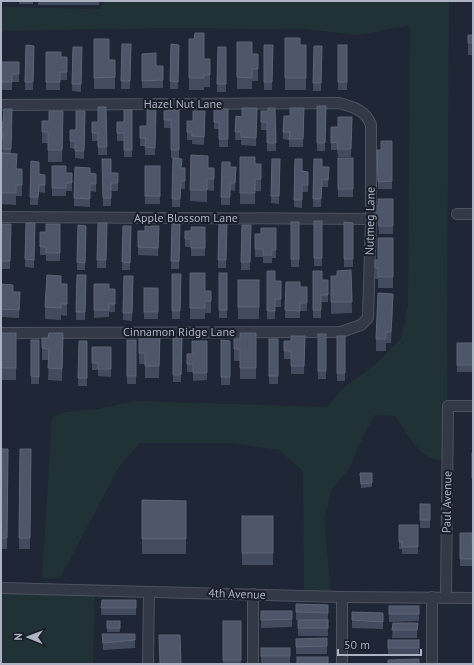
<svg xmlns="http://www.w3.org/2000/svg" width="474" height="665" font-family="'PT Sans',sans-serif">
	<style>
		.green { fill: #213236 }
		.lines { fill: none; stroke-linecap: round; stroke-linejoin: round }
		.minor-casing { stroke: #4d5361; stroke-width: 12 }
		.minor { stroke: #333946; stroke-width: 10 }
		.wall { fill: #434c5e }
		.shaded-wall { fill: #303849 }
		.building { fill: #4e5769; stroke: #5d6577 }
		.labels { text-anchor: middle; stroke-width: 4; stroke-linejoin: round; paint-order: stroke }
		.street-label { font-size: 12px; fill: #adb3c3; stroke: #181e2a }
	</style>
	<rect width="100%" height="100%" fill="#1f2635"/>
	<!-- green -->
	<g class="green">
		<path d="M 106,1 L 449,1 L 447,337 L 448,461 C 421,463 408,435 395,416 L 375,415 L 364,434 L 350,467 L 332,490 L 324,517 L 331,596 L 304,596 L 303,471 L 279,450 L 232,443 L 140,443 L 119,467 L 60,578 L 42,578 L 52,417 L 65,412 L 98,409 L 135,401 L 327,407 L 344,387 L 376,364 L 401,338 L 408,306 L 410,25 L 359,35 L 304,29 L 170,28 L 1,31 L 1,7 L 99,9 Z"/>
		<polygon points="1,588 95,591 93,664 1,664"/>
	</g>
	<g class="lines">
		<!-- minor casing -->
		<g class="minor-casing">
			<g id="minor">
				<path d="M 1,105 L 339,103 C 353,107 366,110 371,125 L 371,219 L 368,318 L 361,325 L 341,332 L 1,333"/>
				<polyline points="457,214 473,214"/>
				<polyline points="1,217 371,219"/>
				<polyline points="1,588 342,597 473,598"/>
				<polyline points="342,597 342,664"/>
				<polyline points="446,597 448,406 473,406"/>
				<polyline points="148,664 149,592"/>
				<polyline points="253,664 253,594"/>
				<polyline points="432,664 432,597"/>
			</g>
		</g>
		<!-- minor -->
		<use href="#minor" class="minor"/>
	</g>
	<!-- wall -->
	<g class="wall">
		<rect x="19" y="1" width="14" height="3"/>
		<rect x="38" y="1" width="61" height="4"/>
		<polygon points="473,29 473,55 468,55 468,35 473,35"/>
		<polygon points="285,38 300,45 306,45 306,90 285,90"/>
		<polygon points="94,39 109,60 115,60 115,89 94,89"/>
		<polygon points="189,39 204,59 210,59 210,87 204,87 204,90 189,90"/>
		<polygon points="237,42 252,54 258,54 258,81 252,81 252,89 237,89"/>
		<polygon points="122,44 131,44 130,89 121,89"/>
		<polygon points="171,44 179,45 178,89 170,89"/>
		<polygon points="26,45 34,46 33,90 25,90"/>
		<polygon points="264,45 273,45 272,90 264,90"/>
		<rect x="338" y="45" width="9" height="45"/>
		<polygon points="314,46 322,46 321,91 313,91"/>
		<polygon points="73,47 82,47 81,92 72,91"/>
		<polygon points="218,47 226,47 226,92 217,92"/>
		<polygon points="46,52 61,57 67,57 67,80 60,80 60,90 46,90"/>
		<polygon points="142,54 156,66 163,66 163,88 142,88"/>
		<polygon points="1,62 19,62 19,82 12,82 12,90 1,90"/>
		<polygon points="317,106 326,106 325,151 317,151"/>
		<polygon points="106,107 107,155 98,155 98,141 92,141 92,122 98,122"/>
		<polygon points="156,108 155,155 145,155 145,146 140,146 140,126 147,126"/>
		<polygon points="257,108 256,146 241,145 241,140 235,140 236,116 242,117"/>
		<polygon points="275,108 276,151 267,151 267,130 261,130 261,111 268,111"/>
		<polygon points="12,109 11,154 16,169 22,169 22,196 16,196 16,205 1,204 1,179 3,140 1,140 1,122 3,122"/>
		<polygon points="214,109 228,109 228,147 219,147 219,129 214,129"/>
		<polygon points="132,110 132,157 124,157 124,141 117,141 117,122 124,122"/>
		<polygon points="179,110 179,158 171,158 171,128 164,128 164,111"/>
		<polygon points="85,111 84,159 75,158 75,149 70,148 70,130 76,130"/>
		<polygon points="205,111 204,145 192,144 192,140 187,140 187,121 193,121"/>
		<polygon points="304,116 303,147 289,147 289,140 283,139 283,132"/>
		<polygon points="352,117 351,157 338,157 337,150 331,150 331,127 338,127"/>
		<polygon points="42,121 63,122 62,162 48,162 48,143 42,143"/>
		<polygon points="392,141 392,189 378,189 377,150 381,150"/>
		<polygon points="191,155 208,168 214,168 214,191 207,190 207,202 190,201"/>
		<polygon points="240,157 255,164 261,164 261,191 255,191 255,204 240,204"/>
		<rect x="338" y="158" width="15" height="39"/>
		<polygon points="102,159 111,173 118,173 118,191 111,191 111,206 103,206"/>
		<polygon points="272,159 280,159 279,204 271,203"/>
		<polygon points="295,159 302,171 308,172 308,192 302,192 302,208 294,207"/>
		<polygon points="314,159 322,167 329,167 328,187 322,187 321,207 313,207"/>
		<polygon points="52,166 66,173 72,173 72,191 66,191 66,196 52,196"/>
		<rect x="145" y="166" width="15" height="38"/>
		<polygon points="236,167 235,191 230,190 230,205 221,205 221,197"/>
		<polygon points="181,168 185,168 185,189 181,189 180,207 172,207 172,199"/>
		<polygon points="90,173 96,181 96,192 90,191 90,207 74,206 74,198"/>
		<polygon points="39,174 45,175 45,193 39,192 38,205 30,205 30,197"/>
		<polygon points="393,199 393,234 379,234 378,222 374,222 374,206 378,206"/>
		<rect x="314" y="221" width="8" height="45"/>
		<rect x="291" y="222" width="8" height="45"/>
		<polygon points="344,222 353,223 353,267 344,267"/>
		<polygon points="26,223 35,223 34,268 25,267"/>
		<polygon points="98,223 107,223 106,268 97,268"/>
		<polygon points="219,223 227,223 226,268 218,268"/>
		<polygon points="2,224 11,224 10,269 1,269"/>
		<polygon points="60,224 60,261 46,261 46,255 40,255 40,232 46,232"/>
		<polygon points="172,224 180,224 179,269 171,269"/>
		<polygon points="78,225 86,226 85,270 77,270"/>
		<polygon points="242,225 251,225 250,270 241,270"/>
		<polygon points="123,226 131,226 130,270 122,270"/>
		<polygon points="205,227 205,256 191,256 191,247 185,247 185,231 191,231"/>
		<polygon points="276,228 276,258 272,258 272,263 263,263 263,257 255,257 255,234 261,234"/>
		<polygon points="159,234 158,256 138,255 138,247"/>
		<polygon points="393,238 393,288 378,288 378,279 375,279 375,260 378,260"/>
		<polygon points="351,270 352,313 331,314 331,276 337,276"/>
		<polygon points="267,271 275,281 281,281 281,307 275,307 275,319 267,319"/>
		<polygon points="313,271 322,280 328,280 328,302 321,302 321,318 313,318"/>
		<polygon points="190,273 205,291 211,291 211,313 205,313 205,319 190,319"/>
		<rect x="219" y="273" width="8" height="45"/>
		<polygon points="172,274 181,274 180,319 172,319"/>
		<polygon points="77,275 86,275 85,320 76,320"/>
		<polygon points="124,276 133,276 132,321 123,320"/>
		<rect x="238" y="280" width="21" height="39"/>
		<polygon points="286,282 300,287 307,287 307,311 300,311 300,318 285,318"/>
		<polygon points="1,284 13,292 20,292 19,318 1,317"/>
		<polygon points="61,284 67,295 67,316 61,315 61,320 45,319 45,307"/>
		<polygon points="94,284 109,289 115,289 115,312 109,312 109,317 94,318"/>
		<rect x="144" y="288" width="14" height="31"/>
		<polygon points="393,306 391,343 386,343 386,351 376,351 376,339"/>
		<polygon points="16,333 16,380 1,380 1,337"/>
		<polygon points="256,333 256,379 240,379 240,361 234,361 234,339 240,339"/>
		<polygon points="160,334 159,378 145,378 145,364 139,364 139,337 145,337"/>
		<rect x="318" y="334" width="8" height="45"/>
		<polygon points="305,336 304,374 291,374 291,359 284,359 284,341 291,341"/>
		<rect x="337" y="336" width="8" height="45"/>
		<polygon points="42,338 48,338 63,345 62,381 48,380 49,360 42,360"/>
		<polygon points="173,338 182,338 181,382 173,382"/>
		<rect x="269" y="339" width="9" height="45"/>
		<rect x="31" y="340" width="8" height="44"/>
		<rect x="127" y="340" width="9" height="44"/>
		<polygon points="221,340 230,341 230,385 221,385"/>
		<polygon points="79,341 87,341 87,386 78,386"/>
		<polygon points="207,341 207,380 193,381 193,372 187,372 187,354 192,354"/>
		<rect x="457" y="343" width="16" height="29"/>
		<polygon points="92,347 111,347 111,377 98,376 98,370 92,370"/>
		<polygon points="1,449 8,460 7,549 1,549"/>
		<polygon points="20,449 31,449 30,549 19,549"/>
		<rect x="472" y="453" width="1" height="32"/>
		<polygon points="360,473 372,473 372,487 361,488"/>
		<polygon points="142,500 186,501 186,554 142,554"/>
		<rect x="420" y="504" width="10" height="24"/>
		<rect x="242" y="516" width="31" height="49"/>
		<polygon points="399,525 418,525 418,554 402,554 402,549 399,549"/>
		<polygon points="460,533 472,533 473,566 460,566"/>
		<polygon points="102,600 136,600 136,615 101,615"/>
		<polygon points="296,604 328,605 328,636 298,636 298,620 310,620 296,620"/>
		<polygon points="389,606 419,606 419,621 389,622"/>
		<polygon points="261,611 292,611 292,627 261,628"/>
		<polygon points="352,612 383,613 383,629 352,628"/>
		<rect x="107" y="621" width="13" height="11"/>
		<rect x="223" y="621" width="18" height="43"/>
		<polygon points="393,623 418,623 417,638 392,638"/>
		<polygon points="102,634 135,634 135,648 103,650"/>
		<polygon points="327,638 327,654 296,654 296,639"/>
		<rect x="388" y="640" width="31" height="16"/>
		<polygon points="261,648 290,648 290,663 261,664"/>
	</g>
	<!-- shaded-wall -->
	<polygon class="shaded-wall" points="393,294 393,306 391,343 391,332"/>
	<!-- building -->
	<g class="building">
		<polygon points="473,29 473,43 468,43 468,35 473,35"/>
		<polygon points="195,33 204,33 204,59 210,59 210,75 204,75 204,78 189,78 189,39 194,39"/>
		<polygon points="285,38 300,38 300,45 306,45 306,78 285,78"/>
		<polygon points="94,39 109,39 109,60 115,60 115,77 94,78"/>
		<polygon points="237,42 252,42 252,54 258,54 258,69 252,69 252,78 237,77"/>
		<polygon points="122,44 131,44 130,81 121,81"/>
		<polygon points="171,44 179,45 178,82 170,81"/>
		<polygon points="26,45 34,46 33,82 25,82"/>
		<polygon points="264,45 273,45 272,82 264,82"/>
		<rect x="338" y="45" width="9" height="37"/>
		<polygon points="314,46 322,46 321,83 313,83"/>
		<polygon points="73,47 82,47 81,84 72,84"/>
		<polygon points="218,47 226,47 226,84 217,84"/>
		<polygon points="46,52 61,52 61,57 67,57 67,72 60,72 60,82 46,82"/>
		<polygon points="156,53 156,66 163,66 163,80 142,81 142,54"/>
		<polygon points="1,62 19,62 19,74 12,74 12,82 1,82"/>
		<polygon points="317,106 326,106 325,143 317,143"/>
		<polygon points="98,107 106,107 107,147 98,147 98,133 92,133 92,122 98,122"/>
		<polygon points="147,108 156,108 155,148 145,147 146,138 140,138 140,126 147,126"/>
		<polygon points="242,108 257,108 256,138 241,137 241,132 235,132 236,116 242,117"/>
		<polygon points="268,108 275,108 276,143 267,143 267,122 261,122 261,111 268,111"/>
		<polygon points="290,108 304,108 303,139 289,139 290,132 283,132 284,116 290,116"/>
		<polygon points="4,109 12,109 11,149 3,149 3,133 1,133 1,122 3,122"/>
		<polygon points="214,109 228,109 228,139 219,139 219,122 214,122"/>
		<polygon points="124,110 132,110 132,150 124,150 124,133 117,133 117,122 124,122"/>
		<polygon points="179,110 179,150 171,150 171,120 164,120 164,111"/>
		<polygon points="49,111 63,111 62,150 48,150 48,132 42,132 42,121 49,121"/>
		<polygon points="76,111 85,111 84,151 75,151 75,141 70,141 70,130 76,130"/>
		<polygon points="193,111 205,111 204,137 192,136 192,132 187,132 187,121 193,121"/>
		<polygon points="338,117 352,117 351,149 338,149 337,142 331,143 331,127 338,127"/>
		<polygon points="381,141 392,141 392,181 378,182 377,150 381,150"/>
		<polygon points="2,153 17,154 16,169 22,169 22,185 16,185 16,193 1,193"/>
		<polygon points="191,155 208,156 208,168 214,168 214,179 207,179 207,190 190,190"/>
		<polygon points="240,157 255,157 255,164 261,164 261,179 255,179 255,193 240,193"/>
		<polygon points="173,158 182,159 181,168 185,168 185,181 181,181 180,199 172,199"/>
		<rect x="338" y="158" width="15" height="31"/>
		<polygon points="102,159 111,159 111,173 118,173 118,183 111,183 111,198 103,198"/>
		<polygon points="272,159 280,159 279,196 271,196"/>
		<polygon points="295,159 302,159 302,171 308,172 308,185 302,185 302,200 294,200"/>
		<polygon points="314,159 322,159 322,167 329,167 328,180 322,179 321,199 313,199"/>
		<polygon points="31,161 39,162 39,174 45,175 45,185 39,185 38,197 30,197"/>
		<polygon points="222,162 230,162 230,167 236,167 235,183 230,183 230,197 221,197"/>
		<polygon points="52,166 66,166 66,173 72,173 72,183 66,183 66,188 52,188"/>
		<rect x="145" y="166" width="15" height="30"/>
		<polygon points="75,167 90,168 90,173 96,174 96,184 90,184 90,199 74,198"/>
		<polygon points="378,199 393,199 393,226 379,226 378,214 374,214 374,206 378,206"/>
		<rect x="314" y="221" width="8" height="37"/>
		<rect x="291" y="222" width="8" height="37"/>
		<polygon points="344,222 353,223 353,259 344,259"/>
		<polygon points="26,223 35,223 34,260 25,259"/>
		<polygon points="98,223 107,223 106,260 97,260"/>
		<polygon points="219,223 227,223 226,260 218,260"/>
		<polygon points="2,224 11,224 10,261 1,261"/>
		<polygon points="46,224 60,224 60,253 46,253 46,247 40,247 40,232 46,232"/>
		<polygon points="172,224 180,224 179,261 171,261"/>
		<polygon points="78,225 86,226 85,263 77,262"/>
		<polygon points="242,225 251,225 250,262 241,262"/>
		<polygon points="123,226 131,226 130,263 122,262"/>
		<polygon points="145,226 159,226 158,248 138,247 138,231 145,231"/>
		<polygon points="191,227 205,227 205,248 191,248 191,239 185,239 185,231 191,231"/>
		<polygon points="261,228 276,228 276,250 272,250 272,255 263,255 263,249 255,249 255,234 261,234"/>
		<polygon points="378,238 393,238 393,277 378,277 378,268 375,268 375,260 378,260"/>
		<polygon points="351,270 352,302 331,302 331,276 337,276 337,271"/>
		<polygon points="267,271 275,271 275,281 281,281 281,299 275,299 275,311 267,311"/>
		<polygon points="313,271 322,271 322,280 328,280 328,295 321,295 321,310 313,310"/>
		<polygon points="190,273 205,273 205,291 211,291 211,301 205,301 205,308 190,308"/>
		<rect x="219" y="273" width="8" height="37"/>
		<polygon points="172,274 181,274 180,311 172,311"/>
		<polygon points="47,275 61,276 61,284 67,284 67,304 61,304 61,308 45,307"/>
		<polygon points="77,275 86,275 85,312 76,312"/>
		<polygon points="124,276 133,276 132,313 123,313"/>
		<rect x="238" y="280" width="21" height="27"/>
		<polygon points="286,282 300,282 300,287 307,287 307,303 300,303 300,311 285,310"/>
		<polygon points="1,284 13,285 13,292 20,292 19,310 1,309"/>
		<polygon points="94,284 109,284 109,289 115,289 115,304 109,304 109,310 94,310"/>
		<rect x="144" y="288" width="14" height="24"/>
		<polygon points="378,293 393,294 391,332 386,332 386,339 376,339"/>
		<rect x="1" y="333" width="15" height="35"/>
		<polygon points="49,333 63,333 62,369 48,368 49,349 42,348 42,338 48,338"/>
		<polygon points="240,333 256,333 256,368 240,368 240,349 234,349 234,339 240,339"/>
		<polygon points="145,334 160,334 159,366 145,366 145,353 139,353 139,337 145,337"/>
		<rect x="318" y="334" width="8" height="37"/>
		<polygon points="291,336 305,336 304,366 291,366 291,351 284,351 284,341 291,341"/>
		<rect x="337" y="336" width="8" height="37"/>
		<polygon points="173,338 182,338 181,375 173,375"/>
		<rect x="269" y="339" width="9" height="37"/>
		<polygon points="31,340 39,340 39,377 31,376"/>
		<rect x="127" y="340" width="9" height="36"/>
		<polygon points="221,340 230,341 230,377 221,377"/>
		<polygon points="79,341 87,341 87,378 78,378"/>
		<polygon points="192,341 207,341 207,373 193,373 193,364 187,364 187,354 192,354"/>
		<rect x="457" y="343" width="16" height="22"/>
		<polygon points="92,347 111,347 111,369 98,369 98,363 92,363"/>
		<polygon points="1,449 8,449 7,538 1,538"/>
		<polygon points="20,449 31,449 30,538 19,538"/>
		<rect x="472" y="453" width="1" height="25"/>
		<polygon points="360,473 372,473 372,483 361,484"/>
		<polygon points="142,500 186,501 186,539 142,539"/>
		<rect x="420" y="504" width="10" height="16"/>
		<rect x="242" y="516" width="31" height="37"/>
		<polygon points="399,525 418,525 418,547 402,547 402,542 399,542"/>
		<polygon points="460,533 472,533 473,559 460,559"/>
		<polygon points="102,600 136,600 136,608 101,608"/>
		<polygon points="296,604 328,605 328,613 296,612"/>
		<rect x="389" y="606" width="30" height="8"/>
		<polygon points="261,611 292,611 292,619 261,620"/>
		<polygon points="352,612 383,613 383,622 352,620"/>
		<rect x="298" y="620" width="30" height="8"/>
		<rect x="107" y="621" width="13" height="7"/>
		<rect x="223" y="621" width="18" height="39"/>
		<polygon points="393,623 418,623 417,630 392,630"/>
		<polygon points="102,634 135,634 135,640 103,643"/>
		<polygon points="159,635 180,635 181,664 160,664"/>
		<polygon points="327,638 327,646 296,647 296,639"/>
		<rect x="388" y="640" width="31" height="8"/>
		<rect x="261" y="648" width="29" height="8"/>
		<rect x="297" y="657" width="31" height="7"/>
		<polygon points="419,659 419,664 388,664 388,660"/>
	</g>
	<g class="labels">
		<!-- street labels -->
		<g class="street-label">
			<text x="183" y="108">Hazel Nut Lane</text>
			<text x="186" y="222">Apple Blossom Lane</text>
			<text transform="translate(370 221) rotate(-89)" y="4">Nutmeg Lane</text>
			<text x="179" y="336">Cinnamon Ridge Lane</text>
			<text transform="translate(447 502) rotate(-89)" y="4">Paul Avenue</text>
			<text transform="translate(237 594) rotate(2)" y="4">4th Avenue</text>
		</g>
	</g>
	<!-- border -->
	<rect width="474" height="665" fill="none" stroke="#adb3c3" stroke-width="4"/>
	<!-- north arrow -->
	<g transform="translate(28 637) rotate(271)" stroke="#181e2a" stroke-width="3" paint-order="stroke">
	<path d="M0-3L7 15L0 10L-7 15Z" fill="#adb3c3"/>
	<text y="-6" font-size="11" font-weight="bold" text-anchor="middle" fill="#adb3c3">N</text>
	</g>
	<!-- scale -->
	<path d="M338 649v6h83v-6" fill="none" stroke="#adb3c3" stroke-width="2"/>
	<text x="344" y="649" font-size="12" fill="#adb3c3" stroke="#181e2a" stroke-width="3" paint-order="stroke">50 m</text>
</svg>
